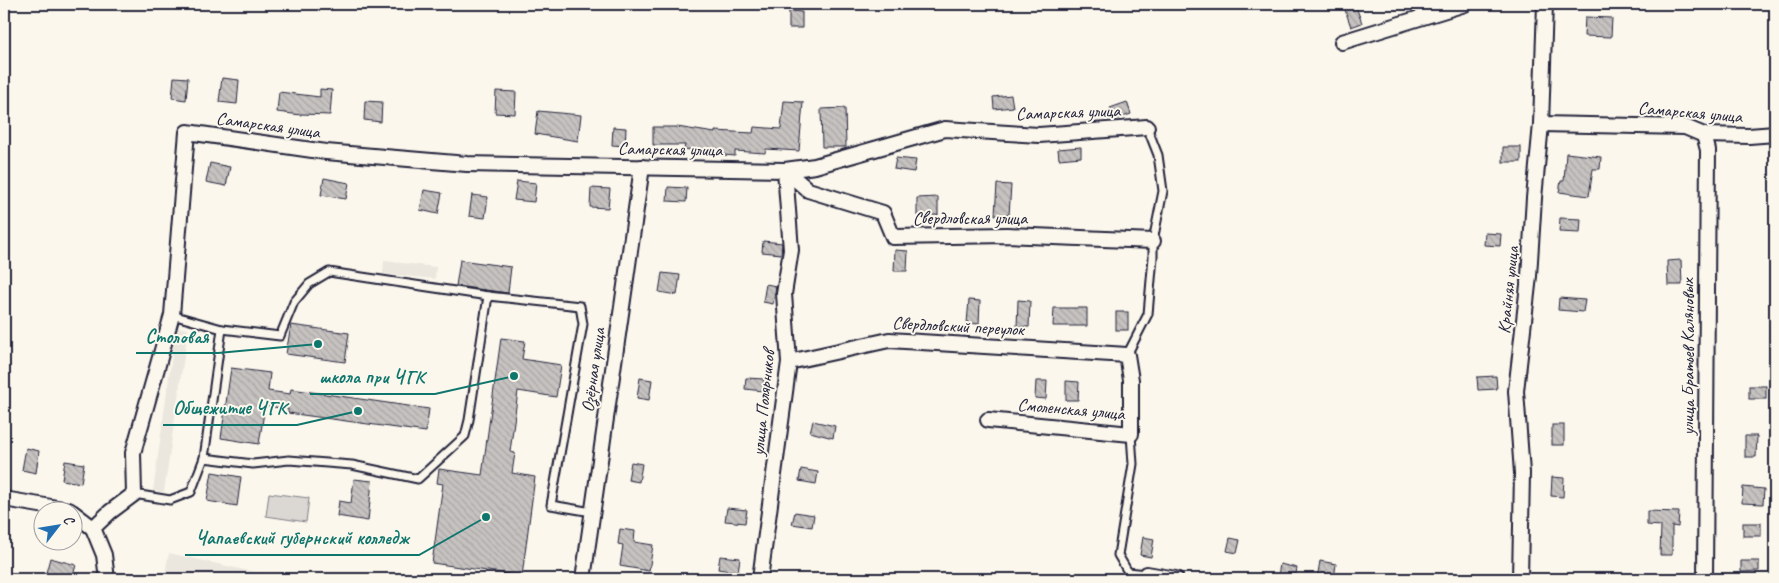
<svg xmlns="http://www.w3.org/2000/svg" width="1779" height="583" font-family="Caveat,sans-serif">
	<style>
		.built { fill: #ebe7df }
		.park { fill: #dbd8d3; stroke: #7e7d87 }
		.building { fill: url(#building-back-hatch); stroke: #22223b }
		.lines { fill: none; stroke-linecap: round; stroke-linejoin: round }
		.service-casing { stroke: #22223b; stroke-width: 11 }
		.minor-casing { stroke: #22223b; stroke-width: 18 }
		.service { stroke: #fbf7ec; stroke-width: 7 }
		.minor { stroke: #fbf7ec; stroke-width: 14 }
		.labels { text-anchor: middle; stroke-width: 4; stroke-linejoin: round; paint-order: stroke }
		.street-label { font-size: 18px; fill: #22223b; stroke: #fbf7ec }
		.leader { fill: none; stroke: #0f766e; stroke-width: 2 }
		.callout-dot { fill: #0f766e; stroke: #fbf7ec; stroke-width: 2 }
		.callout-label { font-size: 19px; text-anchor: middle; font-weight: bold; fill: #0f766e; stroke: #fbf7ec; stroke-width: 4; stroke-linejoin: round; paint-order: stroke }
	</style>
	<defs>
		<pattern id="building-back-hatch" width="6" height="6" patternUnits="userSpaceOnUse" patternTransform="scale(1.25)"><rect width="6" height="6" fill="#c6c2c0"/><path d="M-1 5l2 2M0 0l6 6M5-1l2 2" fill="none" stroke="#aaa6a6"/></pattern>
	</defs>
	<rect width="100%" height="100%" fill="#fbf7ec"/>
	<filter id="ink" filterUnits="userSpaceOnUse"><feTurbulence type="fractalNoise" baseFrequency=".02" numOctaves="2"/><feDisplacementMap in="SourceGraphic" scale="10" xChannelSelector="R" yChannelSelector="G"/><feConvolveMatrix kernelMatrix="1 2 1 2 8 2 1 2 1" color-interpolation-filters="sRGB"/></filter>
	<g filter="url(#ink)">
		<!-- built -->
		<g class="built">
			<polygon points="384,261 436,267 435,279 383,274"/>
			<polygon points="176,327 188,329 164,492 153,491"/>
			<polygon points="169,553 284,579 164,579"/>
		</g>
		<!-- park -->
		<polygon class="park" points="269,493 309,498 306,522 266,516"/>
		<!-- building -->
		<g class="building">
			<polygon points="1343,4 1355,4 1362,23 1351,27"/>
			<polygon points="789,11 802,12 802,28 789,28"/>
			<polygon points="1585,17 1612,18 1611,37 1584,36"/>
			<polygon points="174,77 188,78 186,100 172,98"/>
			<polygon points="222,78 239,80 237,104 219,102"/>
			<polygon points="320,89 332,90 330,115 301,114 301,115 277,112 279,92 320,97"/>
			<polygon points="496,91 516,92 515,114 495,113"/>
			<polygon points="1011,95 1013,107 994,109 993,97"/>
			<polygon points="365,101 382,102 381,122 364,120"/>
			<polygon points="784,101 803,102 799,151 766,149 765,153 735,151 735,156 713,154 713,153 684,149 685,145 653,145 653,127 677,127 715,133 715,131 753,133 754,127 781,129"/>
			<polygon points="1127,102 1131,114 1114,120 1110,108"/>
			<polygon points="845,108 846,147 822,147 821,109"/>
			<polygon points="538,111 581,115 578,141 535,134"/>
			<polygon points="613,127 626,128 625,146 612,145"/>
			<polygon points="1081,147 1081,157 1059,159 1058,149"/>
			<rect x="1503" y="147" width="18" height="15"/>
			<polygon points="1566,153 1601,157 1600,169 1593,169 1589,196 1559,192 1561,181 1564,181"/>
			<polygon points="896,158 916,160 914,172 894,169"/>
			<polygon points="210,163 230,167 226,186 206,182"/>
			<polygon points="324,178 349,183 346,199 321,195"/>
			<polygon points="517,181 536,183 534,202 514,200"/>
			<polygon points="997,184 1011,185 1009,215 995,215"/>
			<polygon points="668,187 687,188 686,202 667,201"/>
			<polygon points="591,188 610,189 608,208 590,207"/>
			<polygon points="424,190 442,193 438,214 420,210"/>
			<polygon points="472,195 488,197 485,218 469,216"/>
			<polygon points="938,197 938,215 917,216 917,198"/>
			<polygon points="1560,218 1581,219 1580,233 1559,232"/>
			<polygon points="1485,233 1501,234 1500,246 1484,245"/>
			<polygon points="763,241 782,243 781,254 762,252"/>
			<polygon points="895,250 908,251 907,271 894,271"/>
			<polygon points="460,260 511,267 508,293 456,286"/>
			<polygon points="1681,260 1682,285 1668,285 1667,261"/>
			<polygon points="662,273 680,275 677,295 659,292"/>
			<polygon points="766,284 776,286 773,304 763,302"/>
			<polygon points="1559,298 1585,300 1583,312 1558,310"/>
			<polygon points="969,300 980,301 979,324 967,323"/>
			<polygon points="1018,300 1030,301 1029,327 1017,327"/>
			<polygon points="1054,308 1087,308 1087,326 1053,326"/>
			<rect x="1116" y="312" width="12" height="18"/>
			<polygon points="291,325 349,333 345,362 286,354"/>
			<polygon points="501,338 525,341 522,359 561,365 556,397 518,391 510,452 515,453 512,473 535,477 522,576 432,563 443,484 437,483 439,469 482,475"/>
			<polygon points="231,368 270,373 268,391 290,394 291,389 429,409 426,432 288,413 288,409 265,406 259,444 221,438"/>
			<polygon points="1496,376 1497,389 1478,390 1477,377"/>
			<polygon points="640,378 652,380 649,400 637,398"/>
			<polygon points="746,378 764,379 763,391 745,389"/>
			<polygon points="1036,381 1047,381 1046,399 1035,398"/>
			<polygon points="1066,381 1079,382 1078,400 1066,400"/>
			<rect x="1749" y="386" width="17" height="13"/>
			<polygon points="813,421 835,426 833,438 810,432"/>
			<rect x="1552" y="425" width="12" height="20"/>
			<polygon points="1745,436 1757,436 1756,457 1745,457"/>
			<polygon points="26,448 39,451 36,473 22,470"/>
			<polygon points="65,461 84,464 81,483 62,480"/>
			<polygon points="631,462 642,464 639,482 628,480"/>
			<polygon points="801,469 818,472 816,484 799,481"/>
			<polygon points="212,472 241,477 237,506 207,501"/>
			<polygon points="1552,477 1564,478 1563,497 1551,496"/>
			<polygon points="354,479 372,481 368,521 337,516 339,501 351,503"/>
			<polygon points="1743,487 1764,489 1763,504 1742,503"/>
			<polygon points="727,508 747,510 745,523 725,521"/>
			<polygon points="1647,511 1679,512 1678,527 1672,526 1672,555 1660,555 1661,526 1647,525"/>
			<polygon points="795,512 814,515 812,527 792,524"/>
			<rect x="1743" y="523" width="18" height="13"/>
			<polygon points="620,529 635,531 634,542 653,545 649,571 620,566 623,545 618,544"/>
			<polygon points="1143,537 1154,539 1151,557 1140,555"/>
			<polygon points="1230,538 1240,540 1237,553 1227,551"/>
			<polygon points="720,556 740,558 738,572 718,569"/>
			<polygon points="50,558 76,565 72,579 46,573"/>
			<polygon points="1320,561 1336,564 1334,579 1317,579"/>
			<polygon points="1741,561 1759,561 1759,571 1741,572"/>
			<polygon points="1280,564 1297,568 1295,579 1278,576"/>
		</g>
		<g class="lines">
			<!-- service casing -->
			<g class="service-casing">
				<g id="service">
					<polyline points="172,315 222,329 280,336 294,302 309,284 329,272 488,296 580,306 583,324 551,505 592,512"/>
					<polyline points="1127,355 1148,314 1153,257 1153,241 1163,191 1158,155 1147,127"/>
					<polyline points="1131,434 1133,464 1118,555 1128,572 1147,574"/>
					<polyline points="204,458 222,329"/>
					<polyline points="134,494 170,500 191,492 204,458 253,464 289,460 352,465 418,479 465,436 469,420 488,296"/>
				</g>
			</g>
			<!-- minor casing -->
			<g class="minor-casing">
				<g id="minor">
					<polyline points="1342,42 1465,4"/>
					<polyline points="1541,124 1685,127 1704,135 1749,136 1775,134"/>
					<polyline points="1704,135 1708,150 1705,579"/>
					<polyline points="785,170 808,190 883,213 893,237 1007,235 1153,241"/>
					<polyline points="789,362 889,340 1127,355 1131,380 1131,434 988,420"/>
					<polyline points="4,499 69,510"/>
					<polyline points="72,512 93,528"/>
					<polyline points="107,579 104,555 93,528 110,512 134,494 133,453 172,315 187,132 326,152 467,164 785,170 815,166 945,129 1039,135 1147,127"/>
					<polyline points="583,579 642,167"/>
					<polyline points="760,579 789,362 784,294 791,250 785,170"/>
					<polyline points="1146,579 1147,574 1176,579"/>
					<polyline points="1520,579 1522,473 1516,391 1529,276 1534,198 1541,124 1545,4"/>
				</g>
			</g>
			<!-- service -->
			<use href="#service" class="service"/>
			<!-- minor -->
			<use href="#minor" class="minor"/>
		</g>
	</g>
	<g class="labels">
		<!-- street labels -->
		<g class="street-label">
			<text transform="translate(1068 112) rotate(-2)" y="6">Самарская улица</text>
			<text transform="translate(1690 112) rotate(5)" y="6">Самарская улица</text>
			<text transform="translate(268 125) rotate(8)" y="6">Самарская улица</text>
			<text transform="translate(670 149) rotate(1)" y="6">Самарская улица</text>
			<text x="970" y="224">Свердловская улица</text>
			<text transform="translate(1508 290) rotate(-84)" y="6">Крайняя улица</text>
			<text transform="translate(958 326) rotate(3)" y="6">Свердловский переулок</text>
			<text transform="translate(1688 357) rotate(-90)" y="6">улица Братьев Каляновых</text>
			<text transform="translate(593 370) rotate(-82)" y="6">Озёрная улица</text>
			<text transform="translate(763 403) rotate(-84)" y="6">улица Полярников</text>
			<text transform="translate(1071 409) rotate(5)" y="6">Смоленская улица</text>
		</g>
	</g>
	<!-- callouts -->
	<path class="leader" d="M318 344L218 353H136M514 376L435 394H310M358 411L297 425H163M486 517L419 555H185"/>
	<g class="callout-dot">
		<circle cx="318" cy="344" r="5"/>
		<circle cx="514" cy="376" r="5"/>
		<circle cx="358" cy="411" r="5"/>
		<circle cx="486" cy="517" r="5"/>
	</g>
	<g class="callout-label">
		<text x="177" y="343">Столовая</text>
		<text x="372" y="383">школа при ЧГК</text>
		<text x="230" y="414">Общежитие ЧГК</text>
		<text x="302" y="544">Чапаевский губернский колледж</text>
	</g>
	<!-- margin -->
	<rect width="1779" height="583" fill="none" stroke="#fbf7ec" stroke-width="20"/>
	<rect x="10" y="10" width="1759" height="563" fill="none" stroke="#22223b" stroke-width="2" filter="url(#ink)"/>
	<!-- north arrow -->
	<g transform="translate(58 526) rotate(59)"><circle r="24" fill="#fbf7ec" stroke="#a4a2a5"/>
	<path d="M0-4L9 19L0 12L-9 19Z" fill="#1f6fb2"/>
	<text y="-8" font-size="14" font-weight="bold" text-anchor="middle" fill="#22223b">С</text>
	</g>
</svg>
